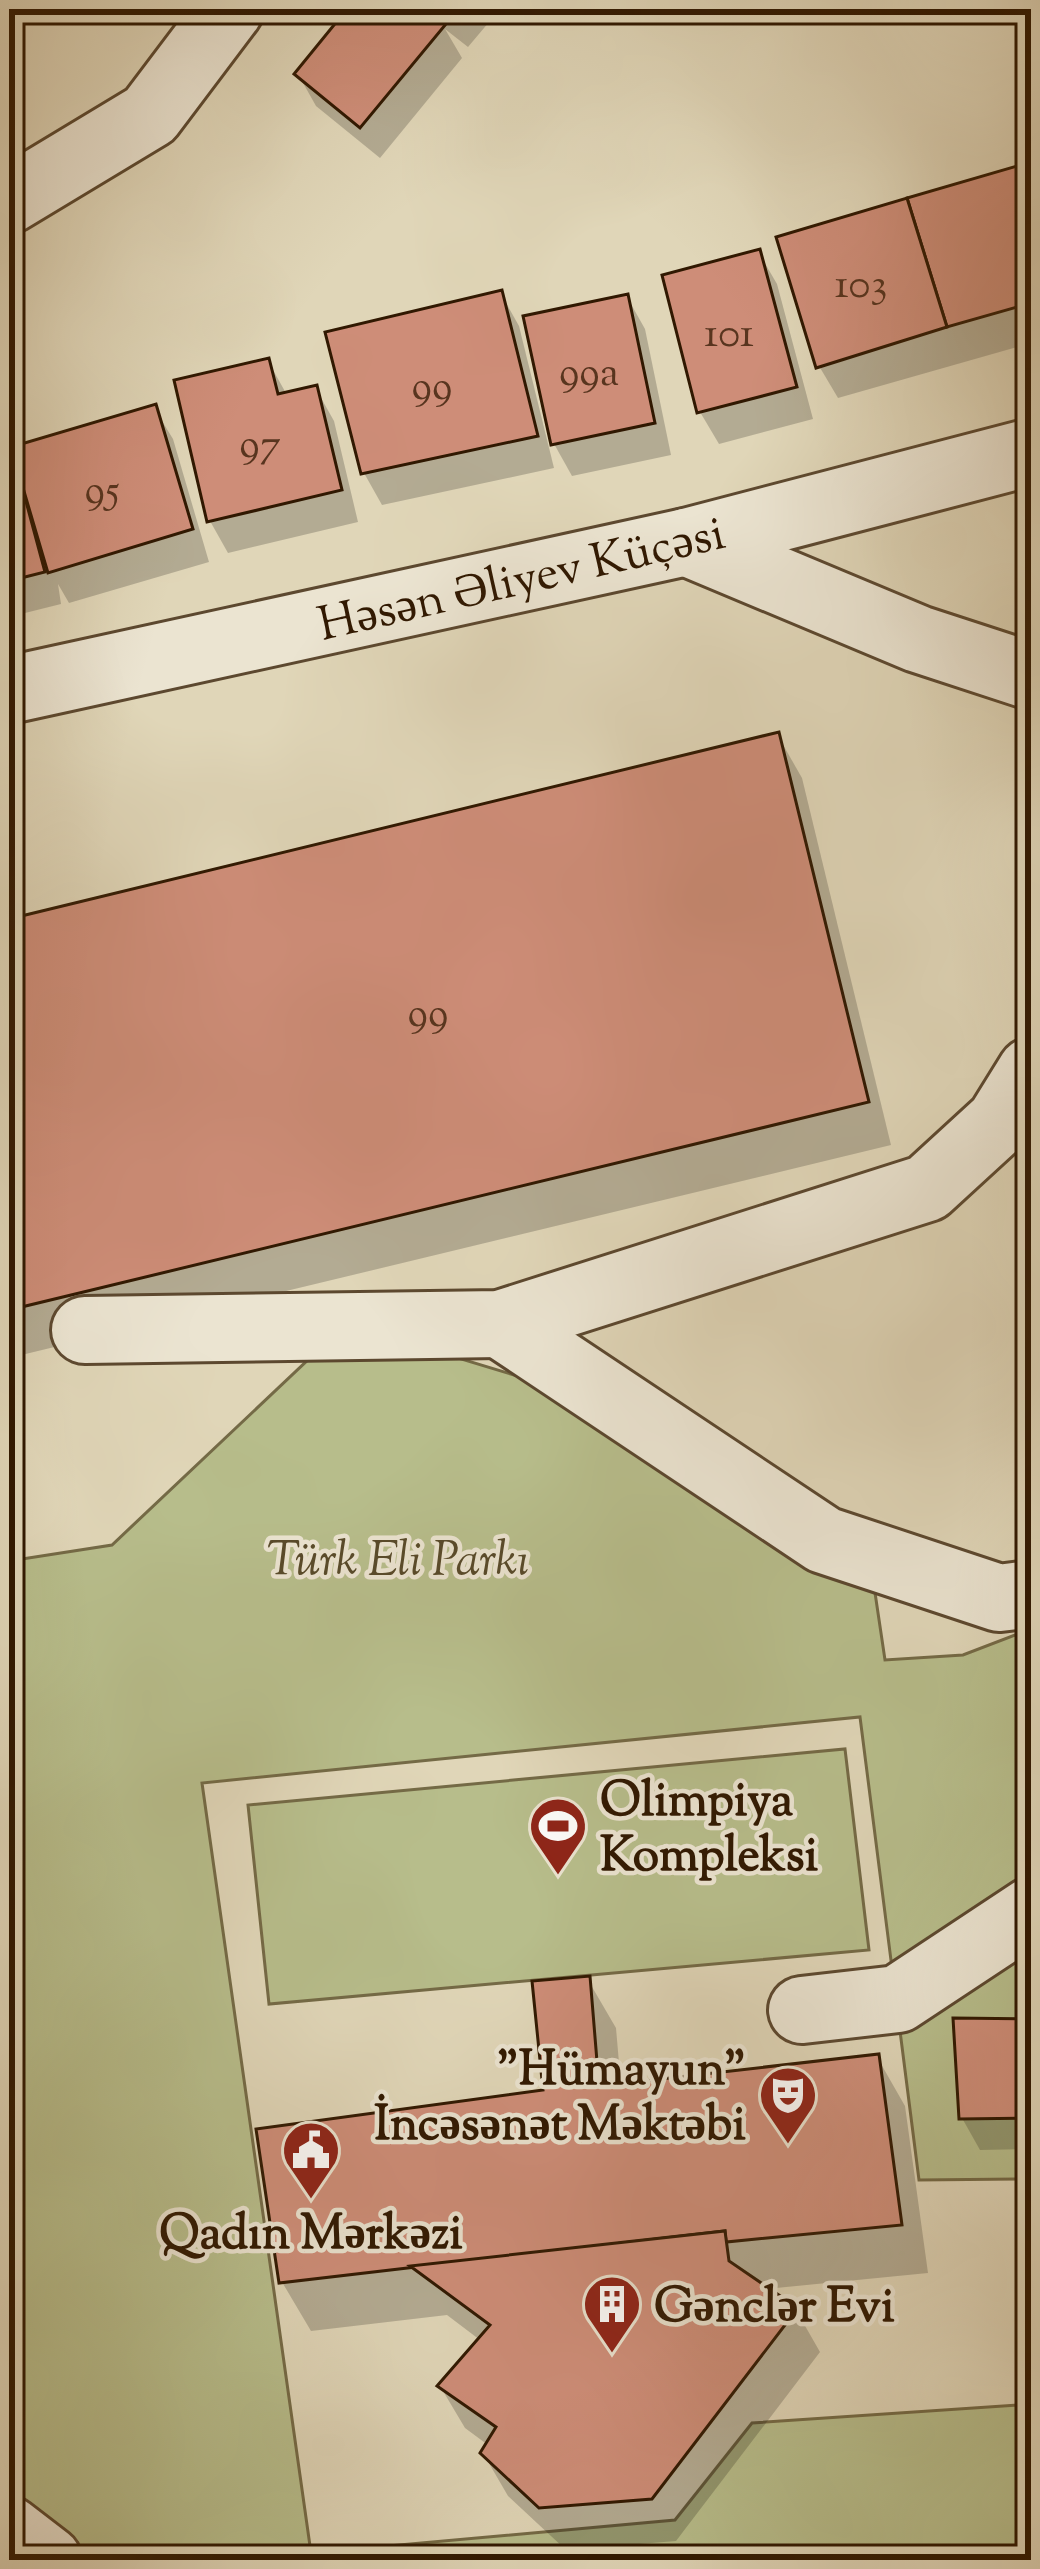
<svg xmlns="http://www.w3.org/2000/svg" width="1040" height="2569" font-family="'Sorts Mill Goudy',serif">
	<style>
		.green { fill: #b7bd8b; stroke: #746a46; stroke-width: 3 }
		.shadow { fill: #0003 }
		.building { fill: #ce8d78; stroke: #301801; stroke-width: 3 }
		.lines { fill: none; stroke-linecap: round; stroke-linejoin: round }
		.minor-casing { stroke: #5c482f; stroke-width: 72 }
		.minor { stroke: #ebe4d1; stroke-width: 66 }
		.labels { text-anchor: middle; stroke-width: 9; stroke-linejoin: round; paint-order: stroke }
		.number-label { font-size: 42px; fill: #58351f }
		.street-label { font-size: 48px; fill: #301801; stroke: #ebe4d1 }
		.park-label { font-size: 48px; font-style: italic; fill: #584a2a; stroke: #ebe4d1 }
		.poi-label { font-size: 48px; font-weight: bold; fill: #301801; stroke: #ebe4d1; text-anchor: start }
	</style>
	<rect width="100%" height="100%" fill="#e0d6b8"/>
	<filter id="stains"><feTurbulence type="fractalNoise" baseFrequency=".00167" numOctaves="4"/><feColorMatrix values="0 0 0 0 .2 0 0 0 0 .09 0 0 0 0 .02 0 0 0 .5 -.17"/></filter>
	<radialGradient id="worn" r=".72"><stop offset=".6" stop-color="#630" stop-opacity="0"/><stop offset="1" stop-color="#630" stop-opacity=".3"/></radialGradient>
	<!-- green -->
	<g class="green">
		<polygon points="346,1324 580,1395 874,1586 885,1660 963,1655 1031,1629 1031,2179 919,2180 860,1717 202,1783 311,2553 675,2520 752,2423 1031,2404 1031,2560 69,2560 9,2515 9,1561 112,1545"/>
		<polygon points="845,1749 869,1950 269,2004 248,1805"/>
	</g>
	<!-- shadow -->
	<g class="shadow">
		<polygon points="351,9 500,9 468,47 445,29 462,58 380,158 316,106 298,74"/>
		<polygon points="1031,166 1031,343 838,398 819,366"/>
		<polygon points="759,253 777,284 813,419 719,444 700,412 666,277"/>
		<polygon points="501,294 519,326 554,468 382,505 364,473"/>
		<polygon points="627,297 645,329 671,455 572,476 553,442"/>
		<polygon points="268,361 287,395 316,389 334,421 358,522 228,553 210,521"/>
		<polygon points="154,408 173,439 209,562 69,603 58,584 61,604 9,617 9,501 29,496"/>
		<polygon points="778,736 802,778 891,1145 9,1358 9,922"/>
		<polygon points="588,1980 616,2028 621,2086 877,2057 905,2106 928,2273 766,2289 796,2310 820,2352 676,2541 566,2550 508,2496 483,2453 488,2445 465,2428 440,2386 480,2340 447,2315 311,2331 282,2282 546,2093"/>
		<polygon points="1031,2022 1031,2149 980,2150 962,2118"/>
	</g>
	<!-- building -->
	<g class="building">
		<polygon points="347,9 428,9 446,24 360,128 294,74"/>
		<polygon points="1031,162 1031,303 947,327 907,198"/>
		<polygon points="907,198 947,327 816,368 776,237"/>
		<polygon points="760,249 797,387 697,413 662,275"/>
		<polygon points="502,290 538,436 361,474 325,332"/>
		<polygon points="628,294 655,423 551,445 523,316"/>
		<polygon points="269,358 278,394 317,385 342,490 207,522 174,380"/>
		<polygon points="156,404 193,529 48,573 11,447"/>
		<polygon points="24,494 45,572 9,581 9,498"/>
		<polygon points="779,732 869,1102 9,1310 9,919"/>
		<polygon points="590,1976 599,2086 879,2054 902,2225 726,2242 725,2231 279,2283 256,2129 543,2090 532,1981"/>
		<polygon points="953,2018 1031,2019 1031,2118 959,2119"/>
		<polygon points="725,2231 729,2261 798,2308 652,2499 539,2508 480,2453 496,2427 437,2386 490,2325 410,2266"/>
	</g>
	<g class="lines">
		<!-- minor casing -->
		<g class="minor-casing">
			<g id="minor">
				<polyline points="9,200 150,115 230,9"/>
				<polyline points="686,542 918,639 1031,676"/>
				<polyline points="9,690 686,542 1031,452"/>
				<polyline points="500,1324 824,1540 999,1598 1031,1594"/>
				<polyline points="85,1330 500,1324 927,1188 1000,1121 1031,1071"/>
				<polyline points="802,2010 898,1999 1031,1911"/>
				<polyline points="9,2530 48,2560"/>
			</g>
		</g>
		<!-- minor -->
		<use href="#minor" class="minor"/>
	</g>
	<!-- icons -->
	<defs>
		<g id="stadium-pin" transform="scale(3)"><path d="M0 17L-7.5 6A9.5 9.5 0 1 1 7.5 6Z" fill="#8f2418" stroke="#ebe4d1"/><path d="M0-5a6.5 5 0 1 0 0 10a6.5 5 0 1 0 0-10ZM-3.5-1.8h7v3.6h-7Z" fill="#fff"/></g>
		<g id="theatre-pin" transform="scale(3)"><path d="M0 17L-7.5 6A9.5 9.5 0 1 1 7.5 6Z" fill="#8f2418" stroke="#ebe4d1"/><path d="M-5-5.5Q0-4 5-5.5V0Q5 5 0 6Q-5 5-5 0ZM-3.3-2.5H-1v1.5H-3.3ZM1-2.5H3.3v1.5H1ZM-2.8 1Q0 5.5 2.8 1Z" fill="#fff"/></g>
		<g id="civic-pin" transform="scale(3)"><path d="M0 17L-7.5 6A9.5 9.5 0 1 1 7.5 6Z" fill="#8f2418" stroke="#ebe4d1"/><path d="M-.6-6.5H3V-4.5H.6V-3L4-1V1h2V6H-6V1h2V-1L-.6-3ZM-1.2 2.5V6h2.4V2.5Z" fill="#fff"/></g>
		<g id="building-pin" transform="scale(3)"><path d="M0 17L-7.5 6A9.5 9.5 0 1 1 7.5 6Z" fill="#8f2418" stroke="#ebe4d1"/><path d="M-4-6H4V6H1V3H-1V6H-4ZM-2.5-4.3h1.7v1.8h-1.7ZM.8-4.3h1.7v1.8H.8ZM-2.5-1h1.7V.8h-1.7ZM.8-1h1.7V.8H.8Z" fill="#fff"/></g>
	</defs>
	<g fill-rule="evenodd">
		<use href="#stadium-pin" x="558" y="1826"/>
		<use href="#theatre-pin" x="788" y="2095"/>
		<use href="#civic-pin" x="311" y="2150"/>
		<use href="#building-pin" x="612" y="2304"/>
	</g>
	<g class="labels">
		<!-- number labels -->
		<g class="number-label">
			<text x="861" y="297">103</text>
			<text x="729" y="346">101</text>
			<text x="589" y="385">99a</text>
			<text x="432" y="399">99</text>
			<text x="260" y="457">97</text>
			<text x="102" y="503">95</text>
			<text x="428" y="1026">99</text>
		</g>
		<!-- street labels -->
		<g class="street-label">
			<text transform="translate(521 577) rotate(-13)" y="17">Həsən Əliyev Küçəsi</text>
		</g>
		<!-- park labels -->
		<g class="park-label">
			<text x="398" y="1574">Türk Eli Parkı</text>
		</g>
		<!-- poi labels -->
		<g class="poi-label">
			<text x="600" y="1815">Olimpiya<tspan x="600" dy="55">Kompleksi</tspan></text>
			<text x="746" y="2084" text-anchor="end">"Hümayun"<tspan x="746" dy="55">İncəsənət Məktəbi</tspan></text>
			<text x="311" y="2248" text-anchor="middle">Qadın Mərkəzi</text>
			<text x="654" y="2321">Gənclər Evi</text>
		</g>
	</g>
	<!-- margin -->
	<rect width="1040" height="2569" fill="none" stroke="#e0d6b8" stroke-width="48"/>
	<rect x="12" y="12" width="1016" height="2545" fill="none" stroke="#301801" stroke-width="6"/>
	<rect x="24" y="24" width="992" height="2521" fill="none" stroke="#301801" stroke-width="3"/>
	<rect width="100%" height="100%" filter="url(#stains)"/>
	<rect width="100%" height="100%" fill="url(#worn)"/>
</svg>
